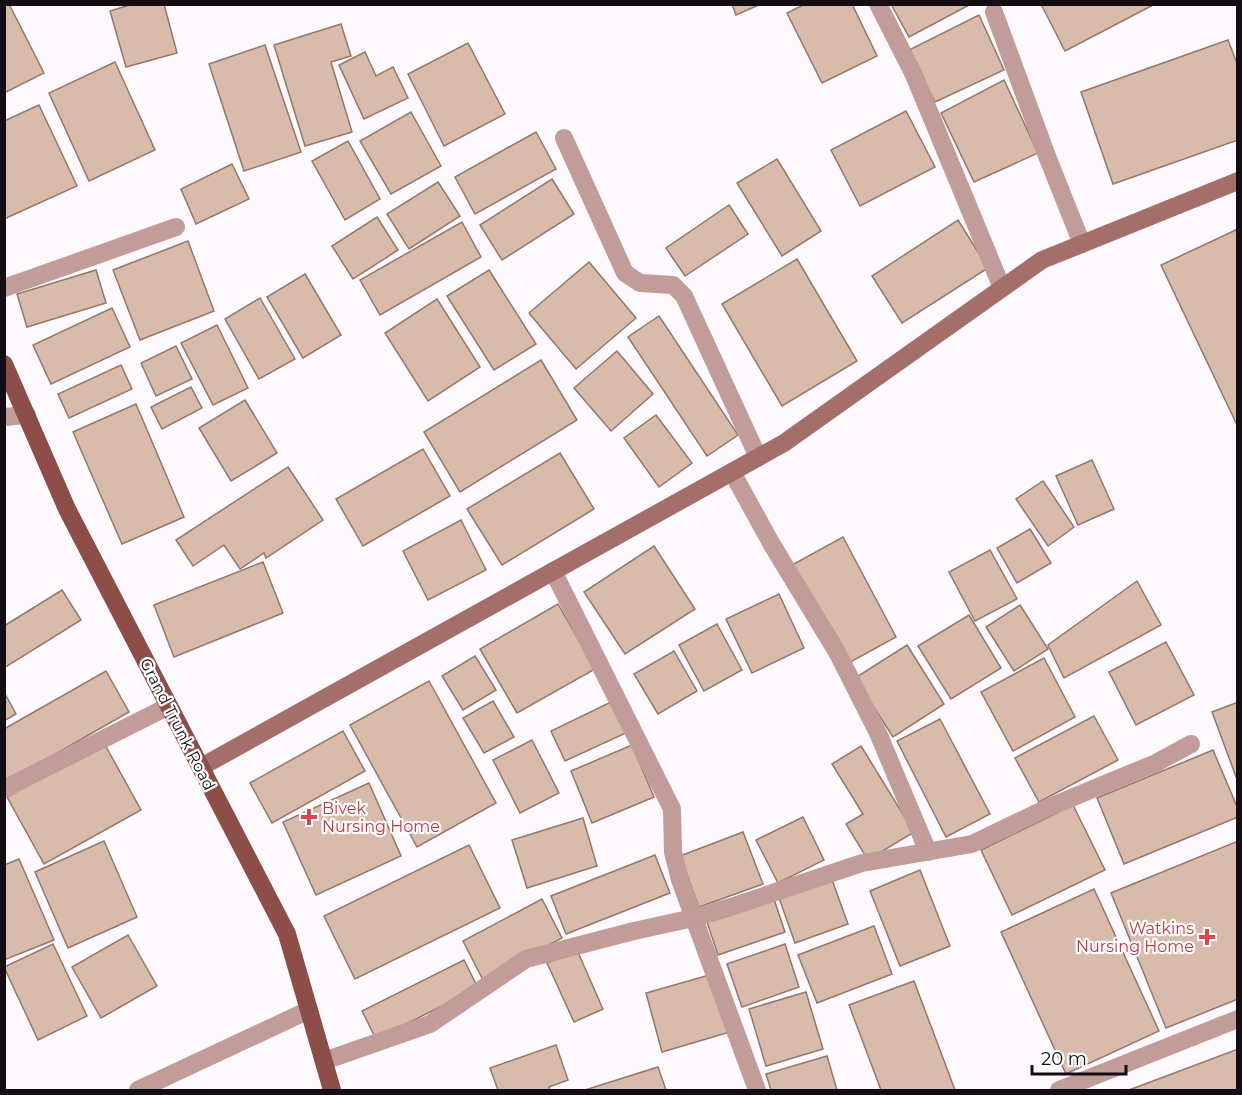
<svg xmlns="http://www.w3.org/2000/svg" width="1242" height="1095" font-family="Montserrat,sans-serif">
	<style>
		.building { fill: #d9bbac; stroke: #937869; stroke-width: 1.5 }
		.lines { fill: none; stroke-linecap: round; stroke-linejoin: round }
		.street { stroke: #c29c98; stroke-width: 18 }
		.secondary { stroke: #a46e6a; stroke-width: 18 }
		.primary { stroke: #8d4d49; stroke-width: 18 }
		.health-dot { fill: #e0444e; stroke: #fff; stroke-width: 2 }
		.labels { text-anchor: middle; stroke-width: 4.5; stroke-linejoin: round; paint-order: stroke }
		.street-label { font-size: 16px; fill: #140d14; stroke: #fff }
		.health-label { font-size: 16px; fill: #be3a42; stroke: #fff; text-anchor: start }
	</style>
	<rect width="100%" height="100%" fill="#fef9fe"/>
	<!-- building -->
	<g class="building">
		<polygon points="4,4 9,4 44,73 4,93"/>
		<polygon points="133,4 164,4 177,53 126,67 110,11"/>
		<polygon points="732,4 761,4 736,15"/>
		<polygon points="805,4 852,4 877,56 822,83 787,13"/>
		<polygon points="891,4 971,4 909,37"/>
		<polygon points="1041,4 1155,4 1065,51"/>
		<polygon points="979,15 1004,70 935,102 909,50"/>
		<polygon points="341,24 351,56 331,62 352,132 305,146 274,45"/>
		<polygon points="1228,40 1238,66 1238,140 1113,184 1081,92"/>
		<polygon points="468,43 505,114 444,146 408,74"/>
		<polygon points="265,45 301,152 244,171 209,64"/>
		<polygon points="365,52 376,76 393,67 408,98 364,119 339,65"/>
		<polygon points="115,62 155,150 89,181 49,93"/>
		<polygon points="1004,80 1038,153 974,182 941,113"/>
		<polygon points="39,105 77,186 4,219 4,121"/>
		<polygon points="906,111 935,167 860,206 831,150"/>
		<polygon points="411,112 441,166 391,194 360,141"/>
		<polygon points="536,132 556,169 475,214 455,177"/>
		<polygon points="348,141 380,199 345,220 312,161"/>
		<polygon points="777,159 821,231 782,256 737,183"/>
		<polygon points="232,164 249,199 196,224 181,189"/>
		<polygon points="552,179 574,214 502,260 480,225"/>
		<polygon points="438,182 460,216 409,249 387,214"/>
		<polygon points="729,205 748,234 685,276 666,248"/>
		<polygon points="377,217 398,250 353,279 332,246"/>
		<polygon points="958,220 988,268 902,323 872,276"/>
		<polygon points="462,222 481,257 380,315 360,280"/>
		<polygon points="1238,229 1238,427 1161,265"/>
		<polygon points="188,241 214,311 140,340 113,270"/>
		<polygon points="797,259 857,361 782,406 722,304"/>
		<polygon points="589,262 636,318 576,369 529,313"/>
		<polygon points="96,270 106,303 27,327 17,294"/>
		<polygon points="489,270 536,344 494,370 447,296"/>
		<polygon points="305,274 341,335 303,358 267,297"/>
		<polygon points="260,298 295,359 259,379 225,319"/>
		<polygon points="437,299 480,367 428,401 385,333"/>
		<polygon points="112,308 130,347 51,384 33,345"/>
		<polygon points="659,316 738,435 707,456 628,337"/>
		<polygon points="217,325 248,388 213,405 181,343"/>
		<polygon points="176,346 192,379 156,396 141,363"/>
		<polygon points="617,351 653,394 611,431 574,388"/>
		<polygon points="541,360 577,420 460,492 424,432"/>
		<polygon points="121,365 132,389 69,418 58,394"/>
		<polygon points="191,387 202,408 162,429 151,407"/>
		<polygon points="245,400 277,453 231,481 199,428"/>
		<polygon points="136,404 184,517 122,544 73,432"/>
		<polygon points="656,415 692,463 659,487 624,438"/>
		<polygon points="423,449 450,496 363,546 336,499"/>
		<polygon points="560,453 594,509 502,565 467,509"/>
		<polygon points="1092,460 1114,509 1078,525 1056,476"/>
		<polygon points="288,467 323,520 266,558 264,553 240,569 224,545 193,566 176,540"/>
		<polygon points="1043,481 1074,527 1048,546 1016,499"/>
		<polygon points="461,520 486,570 428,600 403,551"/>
		<polygon points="1030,529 1051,563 1017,583 997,548"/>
		<polygon points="843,537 896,637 845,665 792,565"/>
		<polygon points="654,546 695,609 625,654 584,592"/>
		<polygon points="990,550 1017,599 975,621 949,572"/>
		<polygon points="263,562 283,613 174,657 154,605"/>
		<polygon points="1137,581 1161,625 1064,678 1048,645"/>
		<polygon points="62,590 81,620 4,668 4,626"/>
		<polygon points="779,594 804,648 752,673 726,619"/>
		<polygon points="558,604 595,669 517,713 480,649"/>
		<polygon points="1020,605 1048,649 1014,671 986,627"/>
		<polygon points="969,615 1001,668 951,699 918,646"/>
		<polygon points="717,624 742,670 704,691 679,645"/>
		<polygon points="1166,642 1194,695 1136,725 1109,672"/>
		<polygon points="907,645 944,704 893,737 855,678"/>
		<polygon points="674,651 697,691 658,714 634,674"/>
		<polygon points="475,656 496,690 463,710 442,676"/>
		<polygon points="1044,658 1075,717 1013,751 981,692"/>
		<polygon points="106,671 129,712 8,781 4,776 4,729"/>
		<polygon points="429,681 496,803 417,847 350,725"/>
		<polygon points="4,692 16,714 4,721"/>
		<polygon points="493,701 514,737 484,753 463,718"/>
		<polygon points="611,702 626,733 565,761 551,731"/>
		<polygon points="1238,702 1238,782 1212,712"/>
		<polygon points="1094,716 1118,760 1039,802 1015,758"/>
		<polygon points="940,719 990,814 946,837 897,741"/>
		<polygon points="343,731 365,771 272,823 250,783"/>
		<polygon points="532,740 559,793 520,813 493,760"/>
		<polygon points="104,743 141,810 44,864 7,797"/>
		<polygon points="632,745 654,797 592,823 571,771"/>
		<polygon points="861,746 914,832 868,860 846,824 863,814 832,764"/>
		<polygon points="1213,750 1238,809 1238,817 1124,864 1097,798"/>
		<polygon points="369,783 401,856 316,895 283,822"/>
		<polygon points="1073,805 1105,870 1012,915 981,850"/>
		<polygon points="803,817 824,860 778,883 756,840"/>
		<polygon points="583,818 597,866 527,888 512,840"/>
		<polygon points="743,832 763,884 699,907 680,856"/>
		<polygon points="104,841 137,917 68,948 35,872"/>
		<polygon points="1238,841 1238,999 1166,1028 1111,893"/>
		<polygon points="469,845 500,908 355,979 324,916"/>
		<polygon points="655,855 670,893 566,934 551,896"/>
		<polygon points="19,859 54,940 4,960 4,865"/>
		<polygon points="920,870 950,946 900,966 870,891"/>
		<polygon points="831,877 848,924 795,943 778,895"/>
		<polygon points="1094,889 1159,1031 1066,1074 1001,932"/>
		<polygon points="773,896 785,932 718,955 706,919"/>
		<polygon points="542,899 562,938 483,980 463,941"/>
		<polygon points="874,926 892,974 817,1003 798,955"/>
		<polygon points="128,935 157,986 101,1018 72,967"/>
		<polygon points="53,944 87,1016 38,1040 4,967"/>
		<polygon points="785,944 799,987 742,1007 727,964"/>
		<polygon points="577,950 603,1009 574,1022 547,963"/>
		<polygon points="464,960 478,988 376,1039 362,1011"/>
		<polygon points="713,974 730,1032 662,1052 646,993"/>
		<polygon points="914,981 955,1090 881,1090 849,1005"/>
		<polygon points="806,992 823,1049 766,1066 749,1009"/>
		<polygon points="556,1045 568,1080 549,1087 550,1090 498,1090 490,1068"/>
		<polygon points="1238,1049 1238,1090 1129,1090"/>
		<polygon points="827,1056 837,1090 771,1090 766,1074"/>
		<polygon points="658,1067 666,1090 585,1090"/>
	</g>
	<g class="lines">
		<!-- street -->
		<g class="street">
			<polyline points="878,4 914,75 1002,288"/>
			<polyline points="994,12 1047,156 1082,244"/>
			<polyline points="564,138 625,273 640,283 673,285 684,296 758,457"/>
			<polyline points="4,288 176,227"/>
			<polyline points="4,417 27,415"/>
			<polyline points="732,472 771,543 837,652 878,733 928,852"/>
			<polyline points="553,571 672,809 673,852 680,880 757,1090"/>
			<polyline points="4,789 169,706"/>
			<polyline points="324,1061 430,1024 526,959 634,931 693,918 731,907 862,863 972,844 1047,808 1156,763 1191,744"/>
			<polyline points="138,1090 309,1010"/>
			<polyline points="1059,1090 1238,1019"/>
		</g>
		<!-- secondary -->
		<polyline class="secondary" points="201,767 784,443 1042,260 1238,181"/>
		<!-- primary -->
		<polyline class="primary" points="4,364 67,509 287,934 332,1090"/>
	</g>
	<!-- markers -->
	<g class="health-dot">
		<path d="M306 808h6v6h6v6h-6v6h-6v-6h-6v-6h6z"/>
		<path d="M1204 928h6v6h6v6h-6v6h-6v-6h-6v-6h6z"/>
	</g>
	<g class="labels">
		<!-- street labels -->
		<g class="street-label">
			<text transform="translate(178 724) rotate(63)" y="6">Grand Trunk Road</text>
		</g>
		<!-- health labels -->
		<g class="health-label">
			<text x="322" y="814">Bivek<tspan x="322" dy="18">Nursing Home</tspan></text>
			<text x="1194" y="934" text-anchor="end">Watkins<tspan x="1194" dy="18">Nursing Home</tspan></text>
		</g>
	</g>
	<!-- border -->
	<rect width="1242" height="1095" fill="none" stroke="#140d14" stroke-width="12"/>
	<!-- scale -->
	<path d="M1032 1065v9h94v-9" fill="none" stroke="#140d14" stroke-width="3"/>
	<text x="1041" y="1065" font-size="18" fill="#140d14" stroke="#ffffff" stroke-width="4.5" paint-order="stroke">20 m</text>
</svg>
